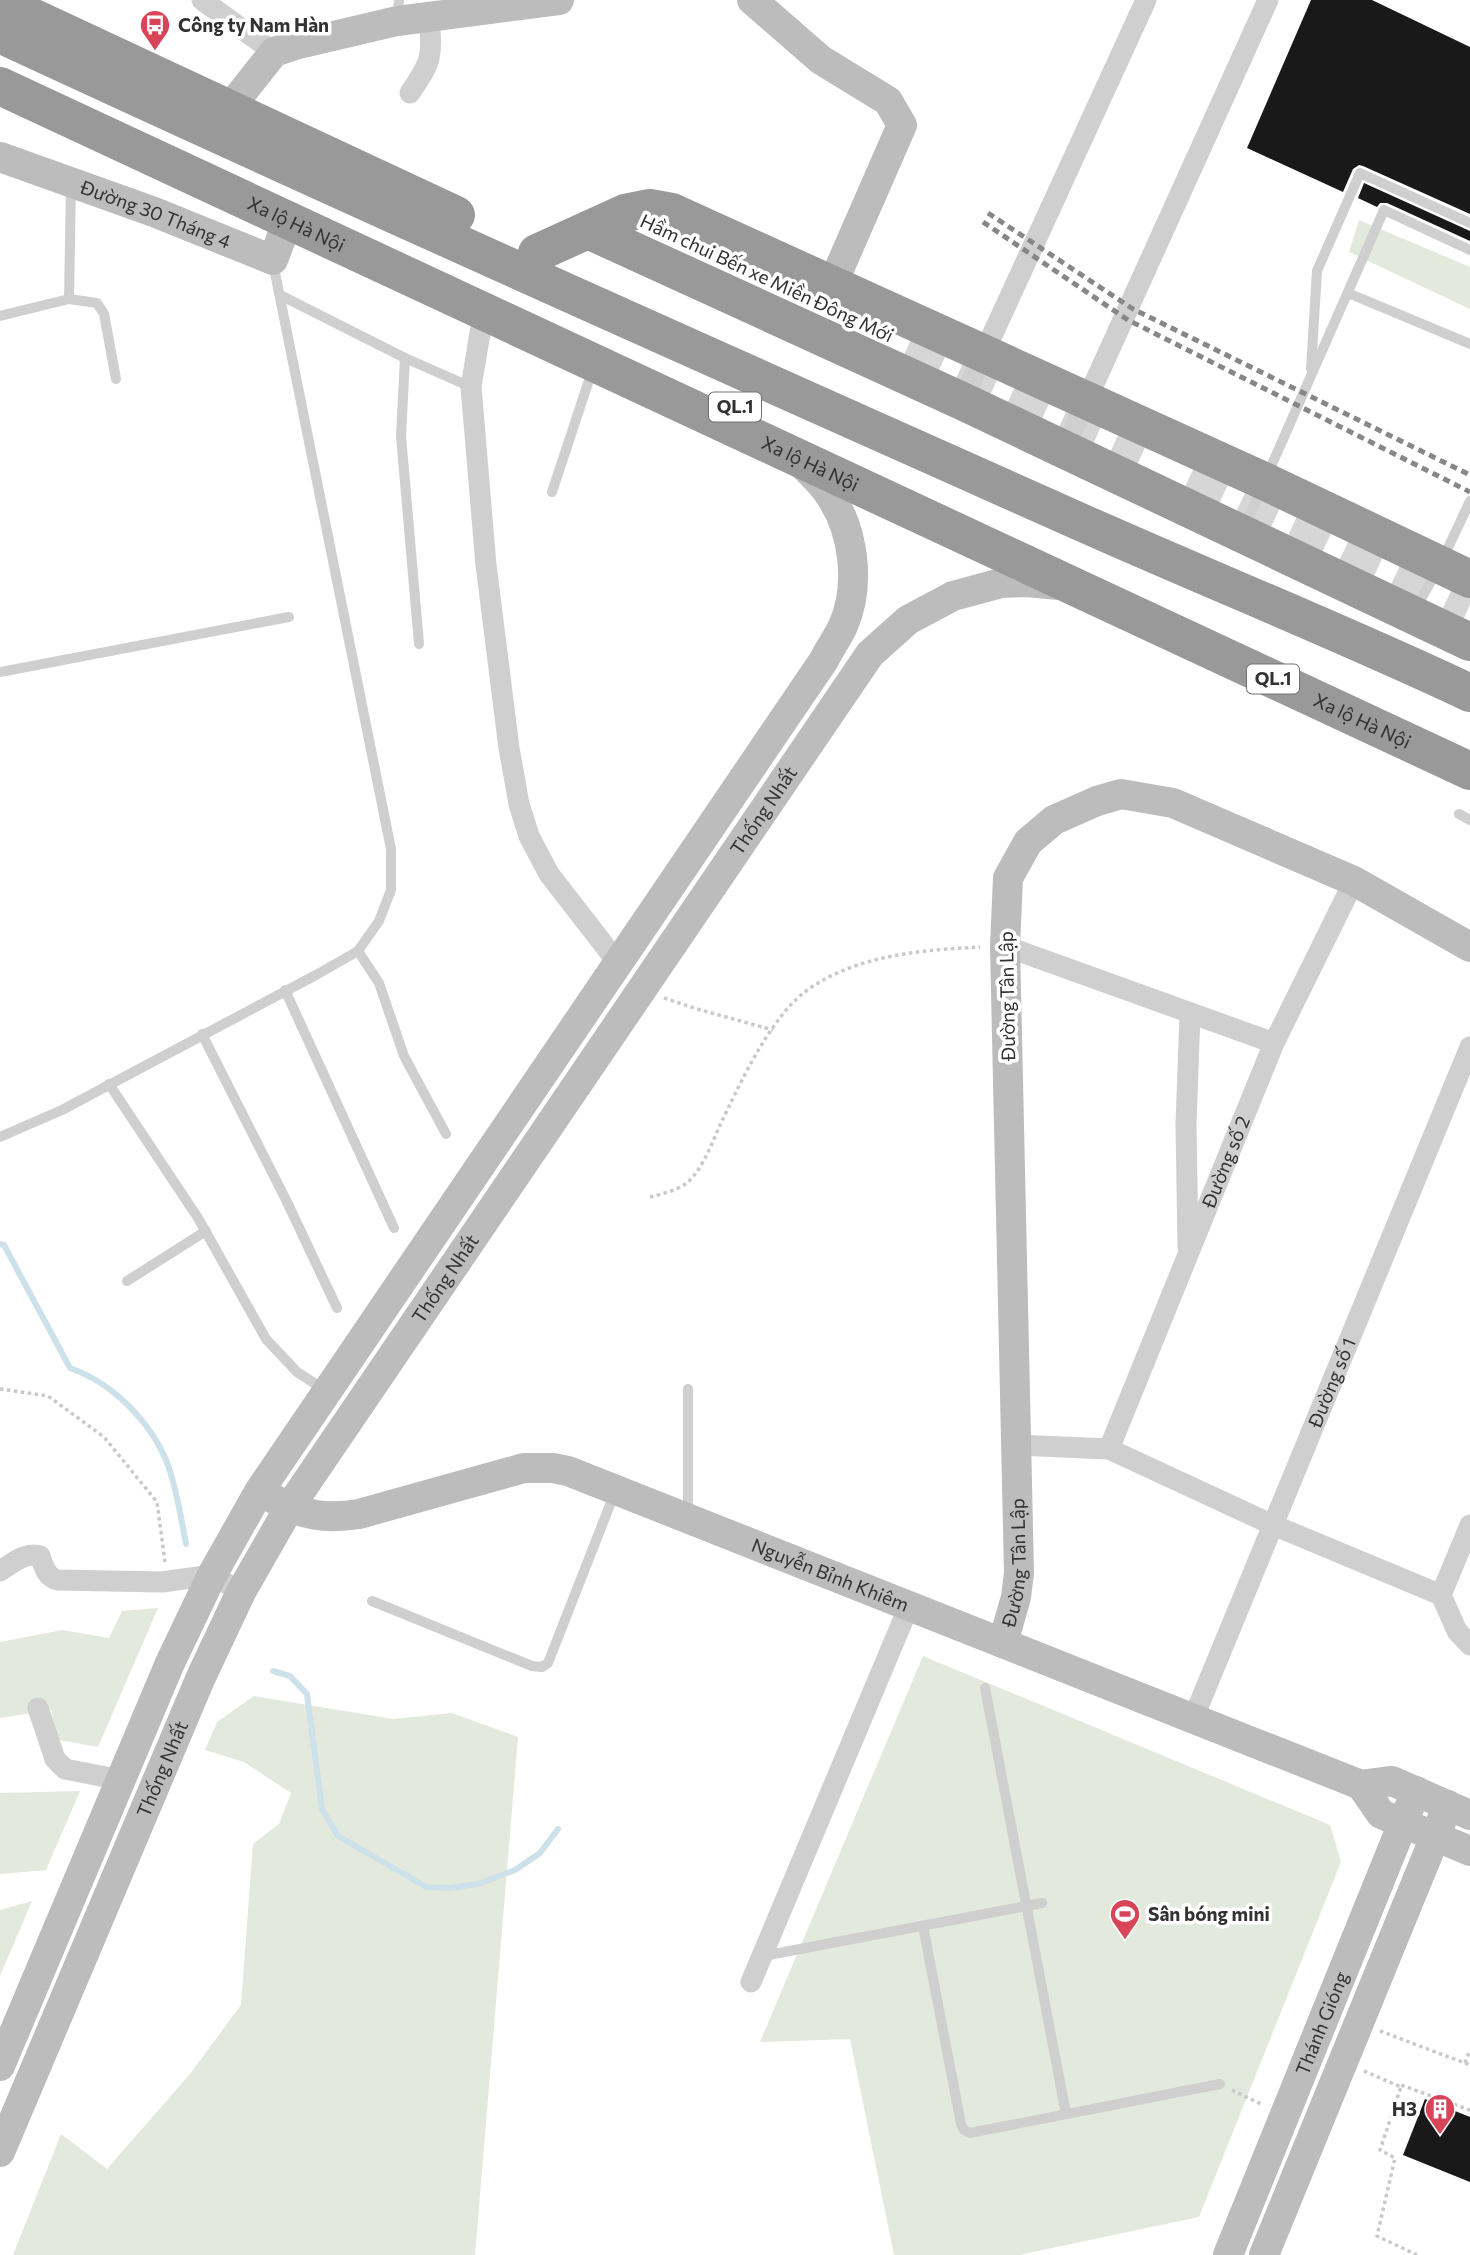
<svg xmlns="http://www.w3.org/2000/svg" width="1470" height="2255" font-family="Commissioner,sans-serif">
	<style>
		.green { fill: #e3e9dc }
		.lines { fill: none; stroke-linecap: round; stroke-linejoin: round }
		.stream { stroke: #cde1ea; stroke-width: 6 }
		.building { fill: #191919 }
		.highway-tunnel { stroke: #d6d6d6; stroke-width: 38; stroke-dasharray: 38 19; stroke-linecap: butt }
		.path { stroke: #c9c9c9; stroke-width: 3.5; stroke-dasharray: 3.5 3.5; stroke-linecap: butt }
		.lane { stroke: #cfcfcf; stroke-width: 10 }
		.street { stroke: #cfcfcf; stroke-width: 21 }
		.secondary { stroke: #bcbcbc; stroke-width: 30 }
		.highway { stroke: #999; stroke-width: 38 }
		.rail { stroke: #878787; stroke-width: 5; stroke-dasharray: 7 5; stroke-linecap: butt }
		.labels { text-anchor: middle; stroke-width: 7; stroke-linejoin: round; paint-order: stroke }
		.shield { fill: #fff; stroke: #707070; stroke-width: 2 }
		.shield-label { font-size: 18px; font-weight: bold; fill: #323232 }
		.poi-label { font-size: 19px; font-weight: bold; fill: #323232; stroke: #fff; text-anchor: start }
		.street-label { font-size: 19px; fill: #323232; stroke: #fff }
	</style>
	<rect width="100%" height="100%" fill="#fff"/>
	<!-- green -->
	<g class="green">
		<polygon points="1359,220 1470,267 1470,309 1349,252"/>
		<polygon points="158,1608 98,1747 54,1739 52,1710 0,1718 0,1642 62,1630 109,1638 122,1611"/>
		<polygon points="923,1656 1330,1825 1341,1862 1199,2217 1019,2255 894,2255 850,2039 760,2042"/>
		<polygon points="254,1696 393,1719 452,1713 518,1737 475,2255 13,2255 61,2134 107,2169 190,2074 241,2005 253,1844 279,1824 291,1793 244,1762 205,1750 217,1722"/>
		<polygon points="80,1791 46,1870 0,1874 0,1793"/>
		<polygon points="32,1901 0,1976 0,1910"/>
	</g>
	<g class="lines">
		<!-- stream -->
		<g class="stream">
			<path d="M 0,1244 L 4,1245 C 26,1286 48,1327 70,1368 C 113,1383 152,1423 168,1465 C 177,1490 181,1518 186,1544"/>
			<polyline points="273,1671 290,1676 307,1694 322,1809 338,1836 426,1887 450,1888 478,1884 515,1870 540,1853 558,1829"/>
		</g>
	</g>
	<!-- building -->
	<g class="building">
		<polygon points="1311,0 1372,0 1470,47 1470,214 1363,166 1359,165 1353,169 1343,192 1247,148"/>
		<polygon points="1364,183 1470,231 1470,241 1387,203 1380,203 1377,207 1358,198"/>
		<polygon points="1425,2099 1470,2117 1470,2182 1403,2155"/>
	</g>
	<g class="lines">
		<!-- highway-tunnel -->
		<g class="highway-tunnel">
			<polyline points="909,344 1143,452"/>
			<polyline points="1191,474 1470,605"/>
		</g>
		<!-- path -->
		<g class="path">
			<polyline points="664,998 697,1009 773,1030"/>
			<path d="M 650,1197 C 662,1194 679,1190 689,1181 C 704,1166 712,1143 720,1125 C 740,1084 769,1019 806,991 C 855,955 922,950 980,947"/>
			<polyline points="0,1389 48,1396 104,1437 157,1502 165,1562"/>
			<polyline points="1380,2031 1470,2065"/>
			<polyline points="1465,2063 1470,2050"/>
			<polyline points="1364,2071 1401,2087"/>
			<polyline points="1232,2090 1263,2105"/>
			<polyline points="1417,2255 1377,2236 1395,2158 1380,2150 1401,2087 1401,2085 1470,2110"/>
		</g>
		<!-- lane -->
		<g class="lane">
			<polyline points="397,18 399,0"/>
			<polyline points="1348,293 1470,344"/>
			<polyline points="280,295 405,358 471,387"/>
			<polyline points="69,299 97,303 104,314 116,379"/>
			<polyline points="0,316 69,299 71,184"/>
			<polyline points="405,358 401,436 419,644"/>
			<polyline points="1311,369 1317,271 1360,173 1470,223"/>
			<polyline points="552,492 592,371"/>
			<polyline points="1244,528 1384,210 1470,250"/>
			<polyline points="1416,608 1440,565 1470,501"/>
			<polyline points="0,672 289,617"/>
			<polyline points="1459,814 1470,820"/>
			<polyline points="358,951 379,983 404,1056 446,1134"/>
			<polyline points="285,990 394,1228"/>
			<polyline points="202,1034 287,1202 337,1308"/>
			<polyline points="109,1084 198,1218 266,1339 297,1372 325,1390"/>
			<polyline points="0,1137 62,1110 316,975 358,951 379,921 391,890 391,849 273,263"/>
			<polyline points="127,1281 206,1231"/>
			<polyline points="688,1389 688,1516"/>
			<polyline points="372,1601 532,1666 542,1667 548,1663 615,1492"/>
			<polyline points="985,1688 1066,2114"/>
			<polyline points="923,1926 961,2124 964,2130 970,2133 1220,2084"/>
			<polyline points="763,1956 1042,1903"/>
		</g>
		<!-- street -->
		<g class="street">
			<polyline points="202,0 274,52"/>
			<path d="M 410,93 C 433,59 432,57 429,16"/>
			<polyline points="485,303 471,387 486,565 509,748 519,804 529,836 549,874 618,963"/>
			<polyline points="962,401 1146,0"/>
			<polyline points="1064,450 1268,0"/>
			<polyline points="1005,946 1274,1043"/>
			<polyline points="1188,1247 1186,1124 1190,1014"/>
			<polyline points="1017,1445 1109,1449 1273,1525 1441,1595 1457,1631 1470,1645"/>
			<path id="s1" d="M 1109,1449 L 1274,1043 L 1354,881"/>
			<path d="M 0,1571 C 12,1564 25,1551 40,1556 C 44,1567 46,1577 58,1580 L 162,1582 L 212,1575 L 241,1592"/>
			<polyline points="1441,1595 1470,1525"/>
			<polyline points="38,1708 55,1759 65,1769 121,1780"/>
			<path id="s2" d="M 1193,1719 L 1470,1047"/>
			<polyline points="751,1982 909,1606"/>
		</g>
		<!-- secondary -->
		<g class="secondary">
			<polyline points="752,0 821,60 888,101 902,125 833,283"/>
			<polyline points="229,109 274,52 295,45 397,21 559,0"/>
			<path id="s3" d="M 0,157 L 154,212 L 273,260 L 288,220"/>
			<path id="s4" d="M 274,1499 C 302,1516 327,1519 359,1514 L 524,1468 L 553,1468 L 568,1471 L 1361,1785 L 1392,1781 L 1470,1815"/>
			<path id="s5" d="M 1003,1643 L 1016,1597 L 1019,1573 L 1005,946 L 1008,878 L 1028,842 L 1054,820 L 1097,801 L 1121,794 L 1173,803 L 1354,881 L 1470,947"/>
			<polyline points="1361,1785 1381,1814 1470,1851"/>
			<path d="M 0,2066 L 170,1663 L 212,1575 L 260,1490 L 824,660 C 830,648 838,637 843,626 C 861,585 854,530 829,494 C 822,483 812,474 803,465"/>
			<path id="s6" d="M 0,2152 L 201,1677 L 241,1592 L 289,1508 L 870,654 L 908,620 L 953,596 L 1001,583 L 1026,582 L 1059,585"/>
			<path id="s7" d="M 1228,2255 L 1416,1791"/>
			<polyline points="1264,2255 1448,1805"/>
		</g>
		<!-- highway -->
		<g class="highway">
			<polyline points="0,2 456,215"/>
			<path d="M 0,34 C 360,201 722,362 1085,524 C 1213,581 1343,633 1470,693"/>
			<path id="s8" d="M 0,86 L 1470,771"/>
			<polyline points="588,230 962,401 1470,642"/>
			<polyline points="537,253 625,213 650,208 672,212 1264,481 1470,579"/>
		</g>
		<!-- rail -->
		<g class="rail">
			<polyline points="988,213 1133,309 1470,475"/>
			<polyline points="983,222 1128,320 1470,492"/>
		</g>
	</g>
	<!-- icons -->
	<defs>
		<g id="bus-pin" transform="scale(1.575)"><path d="M0 17L-7.5 6A9.5 9.5 0 1 1 7.5 6Z" fill="#da4458" stroke="#fff"/><path d="M-5-6H5V4H4V6H2V4H-2V6H-4V4H-5ZM-3.5-4V0h7V-4ZM-3.5 1.2v1.5H-2V1.2ZM2 1.2v1.5H3.5V1.2Z" fill="#fff"/></g>
		<g id="stadium-pin" transform="scale(1.575)"><path d="M0 17L-7.5 6A9.5 9.5 0 1 1 7.5 6Z" fill="#da4458" stroke="#fff"/><path d="M0-5a6.5 5 0 1 0 0 10a6.5 5 0 1 0 0-10ZM-3.5-1.8h7v3.6h-7Z" fill="#fff"/></g>
		<g id="building-pin" transform="scale(1.575)"><path d="M0 17L-7.5 6A9.5 9.5 0 1 1 7.5 6Z" fill="#da4458" stroke="#fff"/><path d="M-4-6H4V6H1V3H-1V6H-4ZM-2.5-4.3h1.7v1.8h-1.7ZM.8-4.3h1.7v1.8H.8ZM-2.5-1h1.7V.8h-1.7ZM.8-1h1.7V.8H.8Z" fill="#fff"/></g>
	</defs>
	<g fill-rule="evenodd">
		<use href="#bus-pin" x="155" y="25"/>
		<use href="#stadium-pin" x="1125" y="1914"/>
		<use href="#building-pin" x="1440" y="2109"/>
	</g>
	<g class="labels">
		<!-- shield labels -->
		<g class="shield">
			<rect x="709" y="392.5" width="52" height="29" rx="5"/>
			<rect x="1247" y="664.5" width="52" height="29" rx="5"/>
		</g>
		<g class="shield-label">
			<text x="735" y="413">QL.1</text>
			<text x="1273" y="685">QL.1</text>
		</g>
		<!-- poi labels -->
		<g class="poi-label">
			<text x="178" y="32">Công ty Nam Hàn</text>
			<text x="1148" y="1921">Sân bóng mini</text>
			<text x="1417" y="2116" text-anchor="end">H3</text>
		</g>
		<!-- street labels -->
		<g class="street-label">
			<text dy="7" stroke="none"><textPath href="#s3" startOffset="166">Đường 30 Tháng 4</textPath></text>
			<text dy="7" stroke="none"><textPath href="#s8" startOffset="327">Xa lộ Hà Nội</textPath></text>
			<text transform="translate(767 278) rotate(25)" y="7">Hầm chui Bến xe Miền Đông Mới</text>
			<text dy="7" stroke="none"><textPath href="#s8" startOffset="894">Xa lộ Hà Nội</textPath></text>
			<text dy="7" stroke="none"><textPath href="#s8" startOffset="1503">Xa lộ Hà Nội</textPath></text>
			<text dy="7" stroke="none"><textPath href="#s6" startOffset="1550">Thống Nhất</textPath></text>
			<text transform="translate(1007 996) rotate(-91)" y="7">Đường Tân Lập</text>
			<text dy="7" stroke="none"><textPath href="#s1" startOffset="310">Đường số 2</textPath></text>
			<text dy="7" stroke="none"><textPath href="#s6" startOffset="984">Thống Nhất</textPath></text>
			<text dy="7" stroke="none"><textPath href="#s2" startOffset="364">Đường số 1</textPath></text>
			<text dy="7" stroke="none"><textPath href="#s5" startOffset="82">Đường Tân Lập</textPath></text>
			<text dy="7" stroke="none"><textPath href="#s4" startOffset="586">Nguyễn Bỉnh Khiêm</textPath></text>
			<text dy="7" stroke="none"><textPath href="#s6" startOffset="416">Thống Nhất</textPath></text>
			<text dy="7" stroke="none"><textPath href="#s7" startOffset="250">Thánh Gióng</textPath></text>
		</g>
	</g>
</svg>
